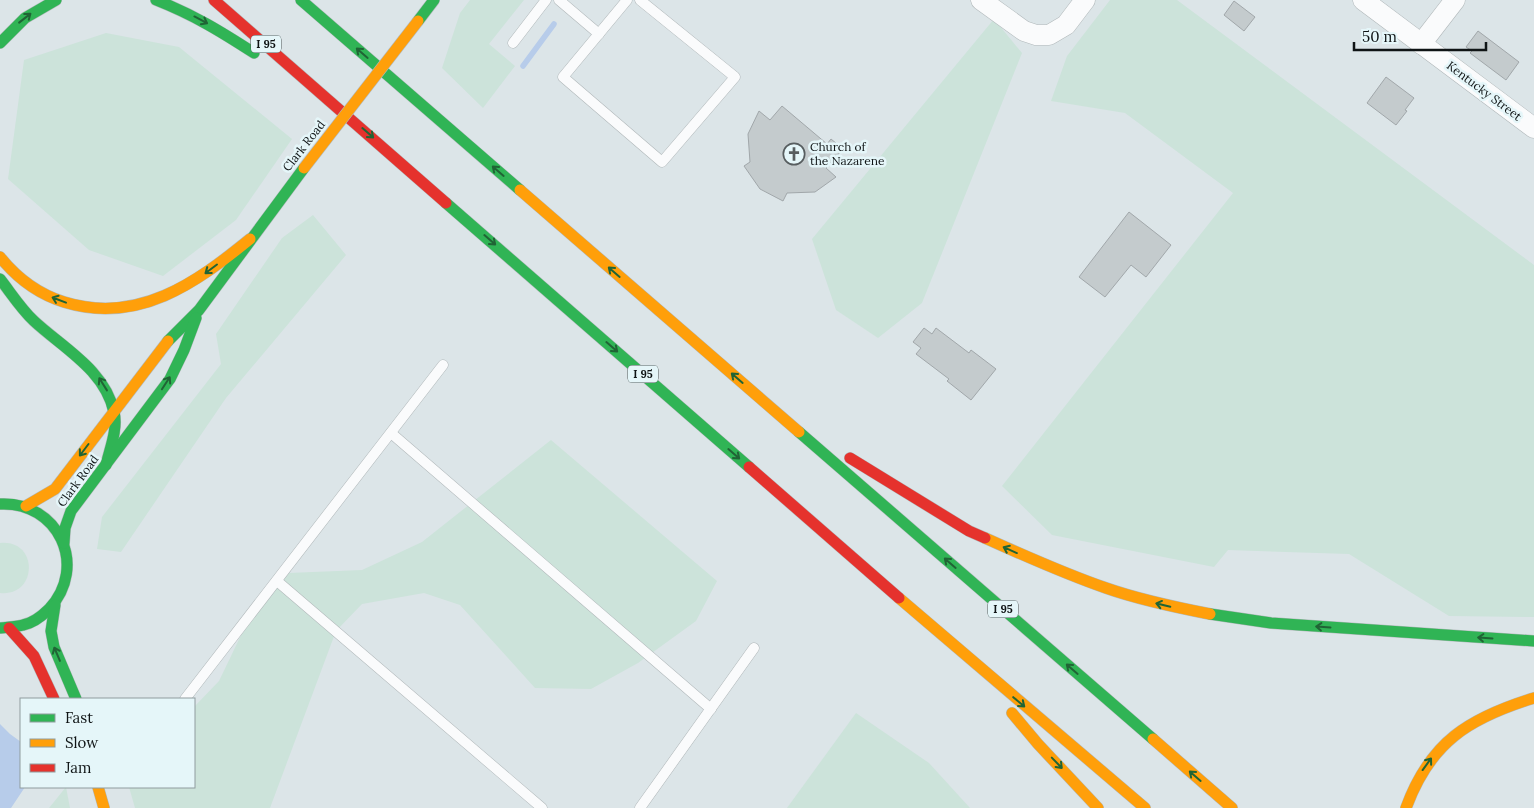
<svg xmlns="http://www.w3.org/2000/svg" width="1534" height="808" font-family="Lora,serif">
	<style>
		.green { fill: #cce3da }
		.water { fill: #b7ccea }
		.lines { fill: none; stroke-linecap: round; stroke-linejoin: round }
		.stream { stroke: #b7ccea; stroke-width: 5.5 }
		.building { fill: #c4cbcd; stroke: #a1a7aa }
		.lane-casing { stroke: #b1b8ba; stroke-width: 11 }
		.street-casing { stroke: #b1b8ba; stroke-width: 21 }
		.fast-casing { stroke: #b1b8ba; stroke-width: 12 }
		.slow-casing { stroke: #b1b8ba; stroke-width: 12 }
		.jam-casing { stroke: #b1b8ba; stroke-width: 12 }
		.lane { stroke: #fafbfc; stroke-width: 10 }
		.street { stroke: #fafbfc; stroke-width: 20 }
		.fast { stroke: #30b455; stroke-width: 11 }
		.slow { stroke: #ff9f0a; stroke-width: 11 }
		.jam { stroke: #e5322d; stroke-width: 11 }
		.slow-bridge-casing { stroke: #b1b8ba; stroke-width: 12; stroke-linecap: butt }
		.slow-bridge { stroke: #ff9f0a; stroke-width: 11 }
		.oneway { stroke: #206435 }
		.labels { text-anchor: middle; stroke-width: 5; stroke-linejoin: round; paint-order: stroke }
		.shield { fill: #e5f6f9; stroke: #4f5859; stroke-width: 1 }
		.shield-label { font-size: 11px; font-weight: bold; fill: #0f1415 }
		.street-label { font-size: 12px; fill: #0f1415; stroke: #e5f6f9 }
		.poi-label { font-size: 12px; fill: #0f1415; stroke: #e5f6f9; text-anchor: start }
	</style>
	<rect width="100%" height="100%" fill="#dce5e8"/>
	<!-- green -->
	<g class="green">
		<polygon points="470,0 524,0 489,44 515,66 483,108 442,68 460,13"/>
		<polygon points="1110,0 1177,0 1534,265 1534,617 1449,616 1349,554 1228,550 1214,567 1052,535 1002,486 1233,193 1125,113 1051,101 1067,56"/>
		<polygon points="994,19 1022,53 922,303 878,338 836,310 812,239"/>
		<polygon points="106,33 179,47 292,139 236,220 163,276 89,250 8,179 24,60"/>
		<polygon points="313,215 346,255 226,398 121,552 97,549 102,517 221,364 216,334 282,238"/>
		<polygon points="551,440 717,581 696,621 638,663 591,689 535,688 460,605 424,593 362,604 336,631 270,808 135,808 129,787 194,787 194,707 219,681 257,602 288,573 362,570 422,542"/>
		<path d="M 0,543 C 39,539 38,597 0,593 Z"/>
		<polygon points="856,713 929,763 970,808 787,808"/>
		<polygon points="66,787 70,808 49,808"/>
	</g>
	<!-- water -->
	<polygon class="water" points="0,724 10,734 21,742 21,787 25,787 11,808 0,808"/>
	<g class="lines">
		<!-- stream -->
		<polyline class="stream" points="523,66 554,24"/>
	</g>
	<!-- building -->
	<g class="building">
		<polygon points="1234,1 1255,17 1244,31 1224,15"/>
		<polygon points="1478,31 1519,62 1506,80 1470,53 1472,51 1466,47"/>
		<polygon points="1386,77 1414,98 1405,110 1407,111 1396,125 1367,103"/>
		<polygon points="782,106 827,144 831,139 843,149 826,168 836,177 815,192 787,193 783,201 760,189 744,166 750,162 748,134 759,111 770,120"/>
		<polygon points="1129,212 1171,245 1146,277 1131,265 1105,297 1079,277"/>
		<polygon points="924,328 932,334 936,328 969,353 971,350 996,369 971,400 947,381 949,379 916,354 921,348 913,342"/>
	</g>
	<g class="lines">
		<!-- lane casing -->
		<g class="lane-casing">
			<g id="lane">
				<polyline points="559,0 599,34"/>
				<polyline points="627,0 563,77 662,162 735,77 640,0"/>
				<polyline points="513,43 546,0"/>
				<polyline points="391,433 711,709"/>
				<polyline points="277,581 542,808"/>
				<polyline points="185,699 443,365"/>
				<polyline points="640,808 754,648"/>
			</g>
		</g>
		<!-- street casing -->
		<g class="street-casing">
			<g id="street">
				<polyline points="981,0 1024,31 1036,35 1049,35 1066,25 1085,0"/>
				<polyline points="1363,0 1534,128"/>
				<polyline points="1421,44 1455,0"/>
			</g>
		</g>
		<!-- fast casing -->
		<g class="fast-casing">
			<g id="fast">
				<path d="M 156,0 C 194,15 220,31 254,53"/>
				<polyline points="301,0 520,190"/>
				<polyline points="418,21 434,0"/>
				<polyline points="0,43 25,18 56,0"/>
				<polyline points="446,203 749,467"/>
				<path d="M 0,279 C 11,293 21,309 34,321 C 63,348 105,370 114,412 C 118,429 110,448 106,465"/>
				<polyline points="168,341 199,310 304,168"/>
				<polyline points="799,432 1153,739"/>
				<path d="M 0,504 C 58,501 89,566 49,609 C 42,616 33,623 23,625 C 16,627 7,627 0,628"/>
				<polyline points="64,543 65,528 71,511 170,379 184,350 196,318"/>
				<polyline points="55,605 51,631 54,647 76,699"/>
				<polyline points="1210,614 1271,623 1534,641"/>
			</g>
		</g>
		<!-- slow casing -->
		<g class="slow-casing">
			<g id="slow">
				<polyline points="520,190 799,432"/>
				<path d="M 0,257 C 17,278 38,294 64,302 C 138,325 196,283 250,239"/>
				<polyline points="26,506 55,489 168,341"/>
				<path d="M 985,538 C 1025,556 1065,574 1106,588 C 1140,600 1174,607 1210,614"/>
				<polyline points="899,598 1145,808"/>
				<polyline points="1012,713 1038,744 1098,808"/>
				<polyline points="1153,739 1232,808"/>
				<polyline points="98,787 104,808"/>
				<path d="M 1406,808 C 1430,742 1469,718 1534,698"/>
			</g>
		</g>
		<!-- jam casing -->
		<g class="jam-casing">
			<g id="jam">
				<polyline points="214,0 446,203"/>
				<polyline points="850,458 969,531 985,538"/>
				<polyline points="749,467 899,598"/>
				<polyline points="9,628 34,656 54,699"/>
			</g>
		</g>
		<!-- lane -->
		<use href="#lane" class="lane"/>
		<!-- street -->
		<use href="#street" class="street"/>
		<!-- fast -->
		<use href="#fast" class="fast"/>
		<!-- slow -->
		<use href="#slow" class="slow"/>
		<!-- jam -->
		<use href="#jam" class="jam"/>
		<!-- slow-bridge casing -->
		<g class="slow-bridge-casing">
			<polyline id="slow-bridge" points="304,168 418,21"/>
		</g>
		<!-- slow-bridge -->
		<use href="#slow-bridge" class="slow-bridge"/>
	</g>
	<!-- one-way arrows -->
	<defs><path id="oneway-shaft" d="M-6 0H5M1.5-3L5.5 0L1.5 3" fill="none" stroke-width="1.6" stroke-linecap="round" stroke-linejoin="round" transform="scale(1.25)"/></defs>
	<g class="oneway">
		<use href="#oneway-shaft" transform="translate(25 18) rotate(-38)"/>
		<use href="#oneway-shaft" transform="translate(201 20) rotate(28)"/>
		<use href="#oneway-shaft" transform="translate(362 53) rotate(-139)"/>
		<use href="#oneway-shaft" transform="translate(368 133) rotate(41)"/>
		<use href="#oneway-shaft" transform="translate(498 171) rotate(-139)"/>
		<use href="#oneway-shaft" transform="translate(490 240) rotate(41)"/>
		<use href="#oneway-shaft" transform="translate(211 269) rotate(143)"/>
		<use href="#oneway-shaft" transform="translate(614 272) rotate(-139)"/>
		<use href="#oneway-shaft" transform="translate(59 300) rotate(-159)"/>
		<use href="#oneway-shaft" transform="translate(612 347) rotate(41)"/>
		<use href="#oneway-shaft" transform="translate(737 378) rotate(-139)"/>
		<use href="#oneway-shaft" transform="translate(166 383) rotate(-57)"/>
		<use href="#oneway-shaft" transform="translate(103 384) rotate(-122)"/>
		<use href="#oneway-shaft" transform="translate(84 450) rotate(127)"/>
		<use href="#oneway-shaft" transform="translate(734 454) rotate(41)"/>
		<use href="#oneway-shaft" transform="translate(1010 550) rotate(-156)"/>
		<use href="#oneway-shaft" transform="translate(950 563) rotate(-139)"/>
		<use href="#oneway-shaft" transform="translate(1163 605) rotate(-167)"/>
		<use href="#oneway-shaft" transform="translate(1323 627) rotate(-176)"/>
		<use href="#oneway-shaft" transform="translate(1485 638) rotate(-176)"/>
		<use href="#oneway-shaft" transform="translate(57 654) rotate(-113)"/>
		<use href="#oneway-shaft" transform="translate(1072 669) rotate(-139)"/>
		<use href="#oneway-shaft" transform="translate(1019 702) rotate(40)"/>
		<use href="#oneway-shaft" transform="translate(1057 763) rotate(46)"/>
		<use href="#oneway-shaft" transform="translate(1427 764) rotate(-54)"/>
		<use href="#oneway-shaft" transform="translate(1195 776) rotate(-139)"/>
	</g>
	<!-- icons -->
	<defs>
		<g id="church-ring" transform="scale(1.125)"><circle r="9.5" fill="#e5f6f9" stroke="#575d5f" stroke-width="1.5"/><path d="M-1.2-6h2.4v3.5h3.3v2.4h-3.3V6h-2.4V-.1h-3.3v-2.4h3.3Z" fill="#575d5f"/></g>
	</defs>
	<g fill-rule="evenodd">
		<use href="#church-ring" x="794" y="154"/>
	</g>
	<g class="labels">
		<!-- shield labels -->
		<g class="shield">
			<rect x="251" y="35.5" width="30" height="17" rx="4"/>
			<rect x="628" y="365.5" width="30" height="17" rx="4"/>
			<rect x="988" y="600.5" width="30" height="17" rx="4"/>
		</g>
		<g class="shield-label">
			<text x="266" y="48">I 95</text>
			<text x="643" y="378">I 95</text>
			<text x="1003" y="613">I 95</text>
		</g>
		<!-- street labels -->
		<g class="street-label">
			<text transform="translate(1484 91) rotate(37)" y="4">Kentucky Street</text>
			<text transform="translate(304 146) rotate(-52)" y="4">Clark Road</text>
			<text transform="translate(78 481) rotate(-54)" y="4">Clark Road</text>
		</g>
		<!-- poi labels -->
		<g class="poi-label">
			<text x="810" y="151">Church of<tspan x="810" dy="14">the Nazarene</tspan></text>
		</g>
	</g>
	<!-- legend -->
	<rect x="20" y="698" width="175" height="90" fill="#e5f6f9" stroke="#8f9c9e"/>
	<rect x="30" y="714" width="25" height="8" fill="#30b455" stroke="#8f9c9e"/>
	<text x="65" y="723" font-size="15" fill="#0f1415">Fast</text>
	<rect x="30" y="739" width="25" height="8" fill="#ff9f0a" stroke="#8f9c9e"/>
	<text x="65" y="748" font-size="15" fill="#0f1415">Slow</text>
	<rect x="30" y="764" width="25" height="8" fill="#e5322d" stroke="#8f9c9e"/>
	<text x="65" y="773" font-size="15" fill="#0f1415">Jam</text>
	<!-- scale -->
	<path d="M1354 42v8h132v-8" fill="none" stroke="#0f1415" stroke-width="2.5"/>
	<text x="1362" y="42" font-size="15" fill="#0f1415" stroke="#e5f6f9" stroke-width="4" paint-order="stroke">50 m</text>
</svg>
